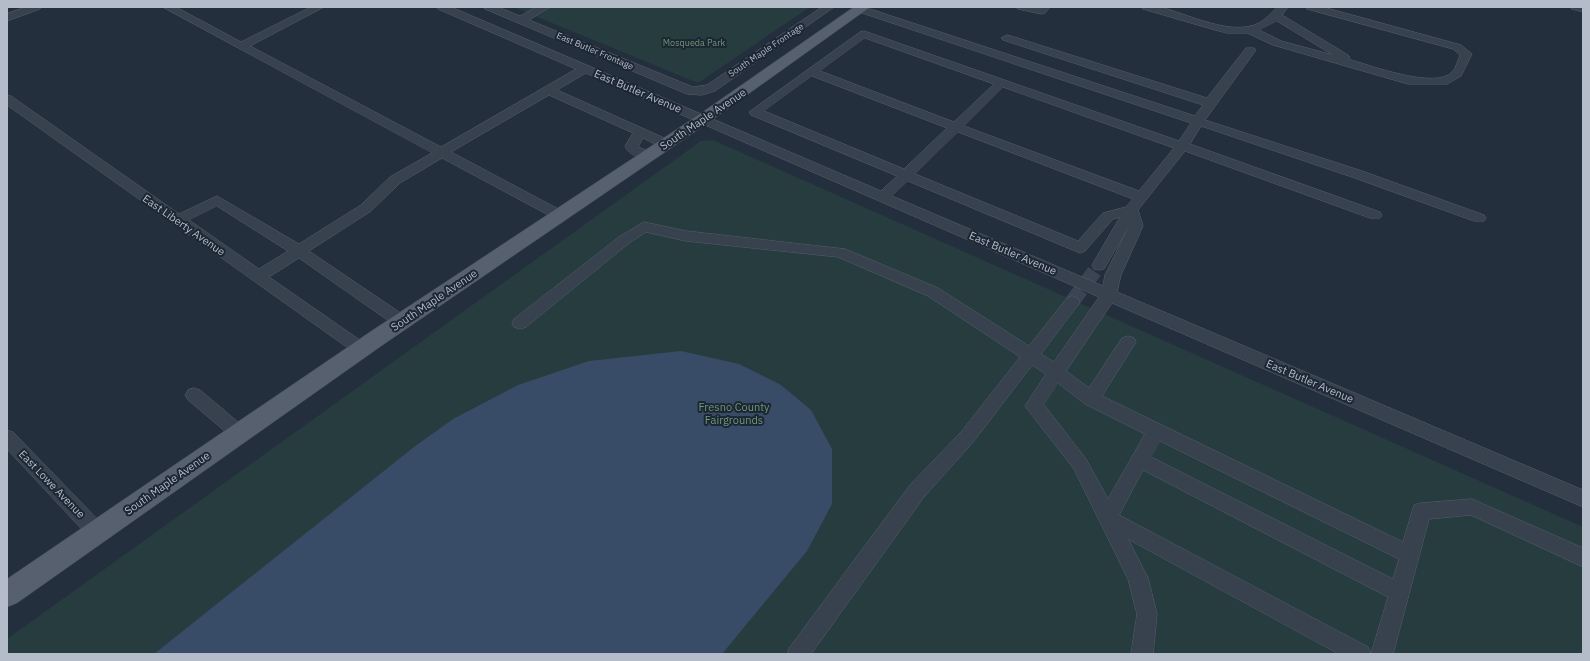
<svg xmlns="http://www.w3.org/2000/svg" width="1590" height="661" font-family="'IBM Plex Sans',sans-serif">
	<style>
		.green { fill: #263c3f }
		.water { fill: #394c67 }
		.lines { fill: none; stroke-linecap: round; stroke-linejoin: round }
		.minor-tunnel { stroke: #3a4453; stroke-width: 15; stroke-dasharray: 15 8; stroke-linecap: butt }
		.minor-casing { stroke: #565f6c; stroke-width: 1 }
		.major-casing { stroke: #414a57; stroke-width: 1 }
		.minor { fill: #38414e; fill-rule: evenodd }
		.major { fill: #56606e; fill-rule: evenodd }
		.labels { text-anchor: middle; stroke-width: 4; stroke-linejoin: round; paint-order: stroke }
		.far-park-label { font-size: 9px; fill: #6b9a76; stroke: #1d2633 }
		.far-street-label { font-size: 9px; fill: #b4bcc9; stroke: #1d2633 }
		.street-label { font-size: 11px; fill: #b4bcc9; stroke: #1d2633 }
		.park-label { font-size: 11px; fill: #6b9a76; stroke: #1d2633 }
	</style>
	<rect width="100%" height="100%" fill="#242f3e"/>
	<!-- green -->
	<g class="green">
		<polygon points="513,7 810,7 698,83"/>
		<polygon points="713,140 1583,527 1583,654 7,654 7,639 701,141"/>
	</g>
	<!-- water -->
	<polygon class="water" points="681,351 739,364 781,385 811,410 832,449 832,504 807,551 722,654 154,654 414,447 453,419 518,385 589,361"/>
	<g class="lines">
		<!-- minor-tunnel -->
		<polyline class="minor-tunnel" points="1072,302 1099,265"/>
		<!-- minor casing -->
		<g class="minor-casing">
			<g id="minor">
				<polygon points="26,7 41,7 40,9 7,21 7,14"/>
				<path d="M 163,7 L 176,7 L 241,42 L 311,7 L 324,7 L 250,46 L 441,147 L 576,69 L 438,9 L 437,7 L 451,7 L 881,191 L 897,176 L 751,115 L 749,112 L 860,32 L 864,31 L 1179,141 L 1191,123 L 856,11 L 855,9 L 856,7 L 864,7 L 1195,116 L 1203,105 L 1003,40 L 1001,38 L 1007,35 L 1011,36 L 1207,98 L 1246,48 L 1254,48 L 1256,50 L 1205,120 L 1362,171 L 1484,215 L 1486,218 L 1484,221 L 1474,221 L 1352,177 L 1201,126 L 1190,144 L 1380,212 L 1382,215 L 1380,218 L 1370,218 L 1185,151 L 1138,210 L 1143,226 L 1121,275 L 1117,292 L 1583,490 L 1583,507 L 1112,303 L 1066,371 L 1089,388 L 1122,338 L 1128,336 L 1134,338 L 1136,342 L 1102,396 L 1403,542 L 1414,505 L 1421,503 L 1472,499 L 1583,548 L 1583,567 L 1471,515 L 1429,519 L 1393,654 L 1371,654 L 1388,597 L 1143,470 L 1119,515 L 1368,647 L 1371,654 L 1339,654 L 1128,539 L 1148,578 L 1157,614 L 1153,654 L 1131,654 L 1137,614 L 1128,579 L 1074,469 L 1025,406 L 1046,374 L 1032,365 L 974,441 L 924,497 L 811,654 L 787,654 L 790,647 L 910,485 L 962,431 L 1020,357 L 928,296 L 838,257 L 686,241 L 646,232 L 629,243 L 526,327 L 520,329 L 514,327 L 512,323 L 514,319 L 619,237 L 644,222 L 686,231 L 845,249 L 938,288 L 1029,346 L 1067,298 L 1072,296 L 1077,298 L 1080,302 L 1041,354 L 1054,362 L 1099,297 L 586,73 L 557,90 L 671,141 L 672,144 L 671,147 L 661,147 L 643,138 L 638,147 L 653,153 L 655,156 L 653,159 C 644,161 628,155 625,146 L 633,133 L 549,95 L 451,152 L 564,212 L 566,215 L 564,218 L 554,218 L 442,158 L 400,183 L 371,211 L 309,251 L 408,318 L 410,322 L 408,326 L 402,328 L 396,326 L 299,258 L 269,277 L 367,345 L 369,349 L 367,353 L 361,355 L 355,353 L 7,105 L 7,95 L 11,96 L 179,214 L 217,196 L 299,244 L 361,205 L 390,177 L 432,153 ZM 865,38 L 994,84 L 954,122 L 820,71 ZM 812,76 L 947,128 L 904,169 L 764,111 ZM 1003,87 L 1174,148 L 1139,191 L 964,126 ZM 958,132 L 1133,199 L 1126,207 L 1103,213 L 1078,241 L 915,174 ZM 908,181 L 1080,253 L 1085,251 L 1113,219 L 1120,217 L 1092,265 L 1094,269 L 1099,270 L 1104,269 L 1129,226 L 1105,275 L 1103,286 L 892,196 ZM 217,206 L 288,251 L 259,269 L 189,220 ZM 1058,383 L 1085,404 L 1145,434 L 1108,499 L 1086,459 L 1044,405 ZM 1160,441 L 1399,559 L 1393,579 L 1151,457 Z"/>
				<polygon points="484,7 498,7 520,16 537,7 550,7 529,20 693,87 707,85 822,7 834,7 715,91 702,95 687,94 485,9"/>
				<polygon points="1017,7 1050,7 1045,13 1041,14 1018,9"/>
				<path d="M 1142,7 C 1148,7 1154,6 1160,7 C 1188,14 1232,37 1259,23 C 1266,19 1272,13 1277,7 L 1288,7 L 1282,15 L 1348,55 L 1350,57 L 1348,59 C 1369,65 1436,90 1452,72 C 1456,68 1458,60 1460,55 L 1453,49 L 1307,9 L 1306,7 L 1323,7 L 1461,45 L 1472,54 L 1461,76 L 1447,84 L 1408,84 L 1273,45 L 1247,33 L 1227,33 L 1215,30 L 1143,9 ZM 1277,21 L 1333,55 L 1281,41 L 1259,30 Z"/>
				<polygon points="1571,7 1583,7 1583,12 1572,9"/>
				<polygon points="194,388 200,390 245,428 248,433 245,438 239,440 233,438 188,400 185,395 188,390"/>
				<polygon points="7,430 13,432 104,526 107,532 104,538 97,541 90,538 7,449"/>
			</g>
		</g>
		<!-- major casing -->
		<g class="major-casing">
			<polygon id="major" points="854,7 870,7 709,122 384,344 17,603 7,607 7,579 370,332 697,116"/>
		</g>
		<!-- minor -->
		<use href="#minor" class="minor"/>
		<!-- major -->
		<use href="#major" class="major"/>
	</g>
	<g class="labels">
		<!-- far-park labels -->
		<g class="far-park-label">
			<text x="694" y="46">Mosqueda Park</text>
		</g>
		<!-- far-street labels -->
		<g class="far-street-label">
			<text transform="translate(766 50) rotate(-34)" y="3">South Maple Frontage</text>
			<text transform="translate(595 51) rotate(23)" y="3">East Butler Frontage</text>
		</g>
		<!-- street labels -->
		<g class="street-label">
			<text transform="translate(638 91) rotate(23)" y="4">East Butler Avenue</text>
			<text transform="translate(703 119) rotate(-34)" y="4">South Maple Avenue</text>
			<text transform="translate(184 225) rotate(35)" y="4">East Liberty Avenue</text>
			<text transform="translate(1013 253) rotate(23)" y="4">East Butler Avenue</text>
			<text transform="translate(434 300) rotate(-34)" y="4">South Maple Avenue</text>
			<text transform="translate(1310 381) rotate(23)" y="4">East Butler Avenue</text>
			<text transform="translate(167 483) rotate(-35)" y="4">South Maple Avenue</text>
			<text transform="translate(52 484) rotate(46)" y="4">East Lowe Avenue</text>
		</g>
		<!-- park labels -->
		<g class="park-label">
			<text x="734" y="411">Fresno County<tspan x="734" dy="13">Fairgrounds</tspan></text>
		</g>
	</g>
	<!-- border -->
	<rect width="1590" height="661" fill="none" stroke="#b4bcc9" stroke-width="16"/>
</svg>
